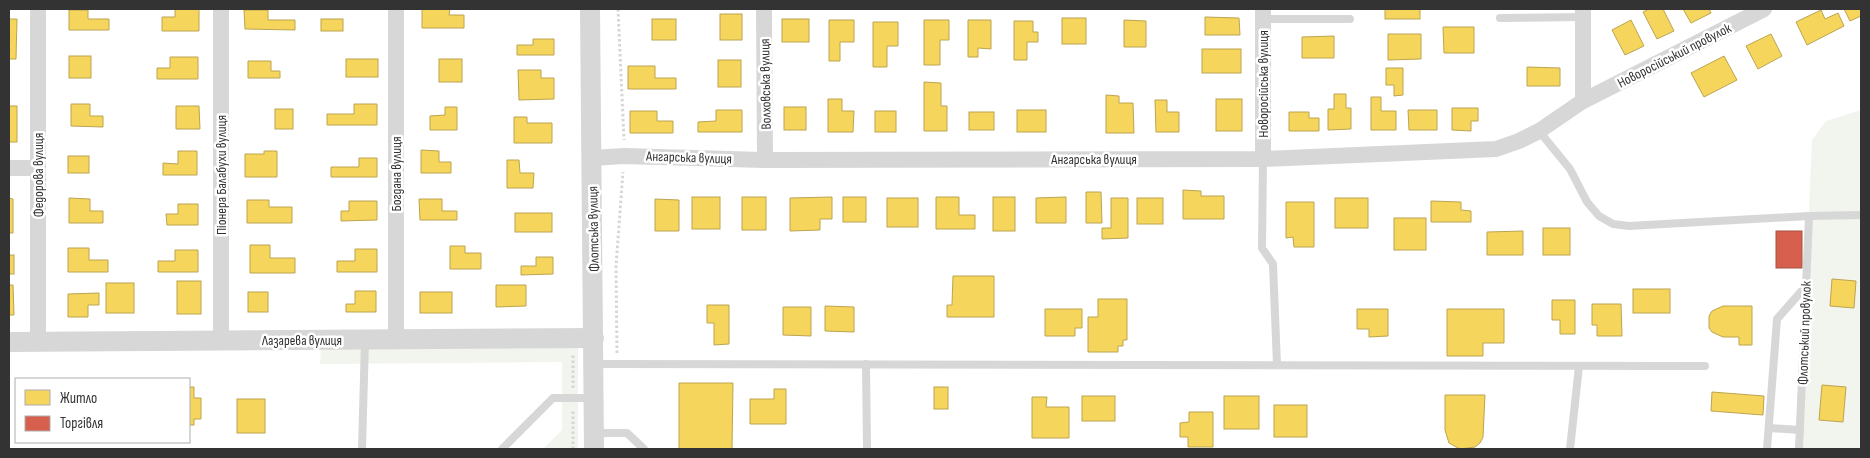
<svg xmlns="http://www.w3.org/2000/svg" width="1870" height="458" font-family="'Sofia Sans Condensed',sans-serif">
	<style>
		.green { fill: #f1f5ed }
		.homes { fill: #f6d55c; stroke: #bca450 }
		.shops { fill: #d6604d; stroke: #a55245 }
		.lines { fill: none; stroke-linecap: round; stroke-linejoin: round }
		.path { stroke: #d6d6d6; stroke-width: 3; stroke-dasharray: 2.5 2.5; stroke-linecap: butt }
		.service { stroke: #d7d7d7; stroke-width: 8 }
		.minor { stroke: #d7d7d7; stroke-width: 16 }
		.tertiary { stroke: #d7d7d7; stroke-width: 20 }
		.labels { text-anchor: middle; stroke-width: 5; stroke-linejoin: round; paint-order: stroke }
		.street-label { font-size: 14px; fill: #333; stroke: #fff }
	</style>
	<rect width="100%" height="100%" fill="#fff"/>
	<!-- green -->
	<g class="green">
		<polygon points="1861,110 1861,449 1799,449 1812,140 1826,121"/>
		<polygon points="321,348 578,348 578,449 543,449 562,430 562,362 320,364"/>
	</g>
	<!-- homes -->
	<g class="homes">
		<polygon points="175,9 199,9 199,31 162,31 162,17 175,17"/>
		<polygon points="422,9 450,9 449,15 464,15 464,28 422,28"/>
		<rect x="1385" y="9" width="35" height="10"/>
		<polygon points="1649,9 1663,9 1674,31 1657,39 1643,12"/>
		<polygon points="1683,9 1709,9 1711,13 1691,23"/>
		<polygon points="1844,9 1861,9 1861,16 1850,21"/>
		<polygon points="69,10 88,10 88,19 109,19 109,30 69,30"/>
		<polygon points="244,10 268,10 268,20 295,20 295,30 245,29"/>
		<polygon points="1821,10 1825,19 1838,13 1844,26 1807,45 1796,22"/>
		<rect x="720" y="14" width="22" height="26"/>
		<polygon points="1205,17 1239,18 1240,35 1205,35"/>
		<rect x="1062" y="18" width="24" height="26"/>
		<polygon points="9,19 17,19 16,59 9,59"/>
		<rect x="321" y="19" width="22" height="12"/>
		<rect x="652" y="19" width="24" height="21"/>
		<rect x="782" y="19" width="27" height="23"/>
		<polygon points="829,20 854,20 854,42 840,42 840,61 829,61"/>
		<polygon points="924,20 949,20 949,40 940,40 940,65 924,65"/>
		<polygon points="968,20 991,20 991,49 978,48 978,57 968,57"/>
		<polygon points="1124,20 1146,21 1146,47 1124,47"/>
		<polygon points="1631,20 1644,46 1625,55 1612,30"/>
		<polygon points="1014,21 1033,21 1033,32 1038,32 1038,42 1027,42 1027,60 1014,60"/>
		<polygon points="873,22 898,22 898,46 887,46 887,67 873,67"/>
		<polygon points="1443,27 1474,27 1474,53 1444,53"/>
		<polygon points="1388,34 1421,34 1421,59 1388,60"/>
		<polygon points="1771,34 1782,56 1758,69 1746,46"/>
		<polygon points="1334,36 1334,58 1302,58 1302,37"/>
		<polygon points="533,39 554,39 554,55 517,55 517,45 533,45"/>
		<rect x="1202" y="49" width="39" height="24"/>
		<rect x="69" y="56" width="22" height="22"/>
		<polygon points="1724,56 1737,80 1704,97 1691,73"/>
		<polygon points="170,57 198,57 198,79 157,79 157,68 170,68"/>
		<rect x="346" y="59" width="32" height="18"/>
		<rect x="439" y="59" width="23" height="23"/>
		<rect x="718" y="60" width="23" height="27"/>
		<polygon points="248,61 271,61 271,71 280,71 280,78 248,78"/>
		<polygon points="628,66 655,66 655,78 676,78 676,89 628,89"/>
		<polygon points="1527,67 1560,68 1560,86 1527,86"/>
		<polygon points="1386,68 1403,68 1403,95 1394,96 1394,85 1386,85"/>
		<polygon points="518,70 541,70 541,78 554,78 554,99 519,100"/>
		<polygon points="924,82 941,83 941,106 947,106 947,131 924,131"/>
		<polygon points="1334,94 1346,94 1346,108 1351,108 1351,129 1328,130 1328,109 1334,109"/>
		<polygon points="1106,95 1119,96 1119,103 1133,103 1134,133 1106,133"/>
		<polygon points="1371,97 1381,97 1381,111 1396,111 1396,130 1371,130"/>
		<polygon points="828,99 842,99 842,111 854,111 853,132 828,132"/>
		<rect x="1216" y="99" width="26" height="32"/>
		<polygon points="1155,100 1167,100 1167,112 1179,112 1179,132 1156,132"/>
		<polygon points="71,104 90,104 90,116 103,116 103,127 71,126"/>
		<polygon points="354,104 377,104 377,125 327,125 327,114 354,114"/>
		<rect x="9" y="106" width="8" height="36"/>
		<polygon points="176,106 199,106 200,129 176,129"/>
		<polygon points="445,107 457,107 457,130 430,130 430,116 445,115"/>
		<rect x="784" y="107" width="22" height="23"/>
		<polygon points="1452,108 1478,108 1478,121 1471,121 1471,131 1452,130"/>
		<rect x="275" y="109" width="18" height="20"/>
		<polygon points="716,110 742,110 742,132 698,132 698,122 716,121"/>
		<rect x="1017" y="110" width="29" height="22"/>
		<polygon points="1408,110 1437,110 1437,130 1409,130"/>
		<polygon points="630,111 657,111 657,121 673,121 673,133 630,133"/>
		<rect x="875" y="111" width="21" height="21"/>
		<rect x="969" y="112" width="25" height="18"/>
		<polygon points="1289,112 1309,112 1309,118 1319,118 1319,131 1289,131"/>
		<polygon points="514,117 527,117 527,123 552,123 552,143 514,143"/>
		<polygon points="421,150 439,151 439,162 451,162 451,173 421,173"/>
		<polygon points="178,151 197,151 197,175 163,175 163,163 178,164"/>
		<polygon points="264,151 277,151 277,177 245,177 245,154 264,154"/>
		<rect x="68" y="156" width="21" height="17"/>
		<polygon points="359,158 377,158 377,177 331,177 331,167 359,167"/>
		<polygon points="507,160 519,160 520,173 534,173 533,188 507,188"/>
		<polygon points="1183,190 1201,191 1201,196 1224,196 1224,219 1183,219"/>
		<polygon points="1086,192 1101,192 1102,223 1086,223"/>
		<rect x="692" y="197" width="28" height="32"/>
		<rect x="742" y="197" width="24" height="33"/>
		<polygon points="832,197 832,219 820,219 820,230 790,231 790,198"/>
		<rect x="843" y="197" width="23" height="25"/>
		<polygon points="936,197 959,197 959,215 975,215 975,229 936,229"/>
		<rect x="993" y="197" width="22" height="34"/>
		<polygon points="1066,197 1066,223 1036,223 1036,198"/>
		<polygon points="9,198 13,199 13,233 9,233"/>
		<polygon points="69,198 90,199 90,211 103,211 103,223 69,223"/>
		<rect x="887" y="198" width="31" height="29"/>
		<polygon points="1111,198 1128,198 1128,238 1102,239 1102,228 1111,228"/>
		<rect x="1137" y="198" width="26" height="26"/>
		<rect x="1335" y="198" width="33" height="30"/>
		<polygon points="419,199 442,199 442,211 457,211 457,220 420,220"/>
		<polygon points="655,199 679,200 679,231 655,231"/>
		<polygon points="247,200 269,200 269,207 292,207 292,223 247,223"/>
		<polygon points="349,201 377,201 377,220 341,221 341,211 349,211"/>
		<polygon points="1431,201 1461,202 1461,210 1471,211 1471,222 1431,222"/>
		<polygon points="1286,202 1314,202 1314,247 1294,247 1293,237 1286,238"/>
		<polygon points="178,204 198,204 198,225 167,225 166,214 178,214"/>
		<rect x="515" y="213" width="37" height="19"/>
		<rect x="1394" y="218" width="32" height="32"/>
		<rect x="1543" y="228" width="27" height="27"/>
		<polygon points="1523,231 1523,255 1487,255 1487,232"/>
		<polygon points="250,245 270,245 270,258 295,258 295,273 250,273"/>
		<polygon points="450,246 465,246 465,253 481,253 481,269 450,269"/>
		<polygon points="68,248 89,248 89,260 108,260 108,272 68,272"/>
		<polygon points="355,249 377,249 377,272 337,272 337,261 355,261"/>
		<polygon points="175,250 198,250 198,272 158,272 158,261 175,261"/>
		<rect x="9" y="255" width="5" height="19"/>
		<polygon points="536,257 553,257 553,274 521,275 521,266 536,266"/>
		<polygon points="953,276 994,276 994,317 947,317 947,305 952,305"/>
		<polygon points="1832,279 1856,281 1854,308 1830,306"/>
		<rect x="177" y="281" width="24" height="33"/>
		<rect x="106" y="283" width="28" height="30"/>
		<polygon points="9,285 13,285 14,315 9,315"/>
		<polygon points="496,285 526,285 526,306 496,307"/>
		<rect x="1633" y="289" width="37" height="24"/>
		<polygon points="355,291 376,291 376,312 346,312 346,304 355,304"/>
		<rect x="248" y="292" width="20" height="20"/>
		<rect x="420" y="292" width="32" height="21"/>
		<polygon points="99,293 99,305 88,305 88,317 68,317 68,294"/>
		<polygon points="1098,299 1127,299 1127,340 1123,340 1123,346 1118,346 1118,352 1088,352 1088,317 1098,317"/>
		<polygon points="1552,300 1575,300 1575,334 1560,334 1560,320 1552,320"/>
		<polygon points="1592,304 1621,304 1622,336 1597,336 1597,325 1592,325"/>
		<polygon points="707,305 729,305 729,344 714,345 714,323 707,323"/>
		<polygon points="825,306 854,307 854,332 825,331"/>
		<polygon points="1723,306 1752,306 1752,345 1739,345 1739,337 1723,337 1712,332 1709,328 1709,316 1712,311"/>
		<polygon points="783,307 811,307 811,336 783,335"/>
		<polygon points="1045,309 1082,309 1082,328 1075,328 1075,336 1045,336"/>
		<polygon points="1357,309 1388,309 1388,336 1369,337 1369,329 1357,329"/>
		<polygon points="1447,309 1504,309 1504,343 1483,343 1483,356 1447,356"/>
		<polygon points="679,383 733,383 732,449 679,449"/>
		<polygon points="1822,385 1846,387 1843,422 1819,420"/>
		<polygon points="189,387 194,387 194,398 201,398 201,419 194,419 194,425 189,425"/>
		<rect x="934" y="387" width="14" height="22"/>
		<polygon points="774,389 786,389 786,424 750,424 750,399 774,399"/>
		<polygon points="1712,392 1764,396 1763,415 1711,411"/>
		<polygon points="1445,395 1485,395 1483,437 1480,443 1475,447 1460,449 1449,443 1445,430"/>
		<rect x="1082" y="396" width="33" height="25"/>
		<rect x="1224" y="396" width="35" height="33"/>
		<polygon points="1032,397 1047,397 1046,407 1069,407 1069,438 1032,438"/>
		<rect x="237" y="399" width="28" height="34"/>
		<rect x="1274" y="405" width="33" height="32"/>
		<polygon points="1189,412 1213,412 1213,447 1188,447 1188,437 1180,437 1180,423 1189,422"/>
	</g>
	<!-- shops -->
	<rect class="shops" x="1776" y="231" width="26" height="37"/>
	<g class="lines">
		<!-- path -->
		<g class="path">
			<polyline points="618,9 624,140"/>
			<polyline points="617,353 616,266 623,172"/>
			<polyline points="573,388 573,354"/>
			<polyline points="573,449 573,409"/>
		</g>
		<!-- service -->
		<g class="service">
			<polyline points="1500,18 1583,17"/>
			<polyline points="1263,19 1350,19"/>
			<polyline points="1539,131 1570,169 1587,202 1599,216 1613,224 1629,226 1809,216 1861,215"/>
			<polyline points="1263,159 1262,248 1273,264 1277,365"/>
			<polyline points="594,364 1705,366"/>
			<polyline points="866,364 867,449"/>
			<polyline points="1769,428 1800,430"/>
			<polyline points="594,433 627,433 644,449"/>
			<polyline points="362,449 365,341"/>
			<polyline points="502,449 553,398 592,398"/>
			<polyline points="1570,449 1579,366"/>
			<polyline points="1767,449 1777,319 1806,286"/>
			<polyline points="1799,449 1809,216"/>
		</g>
		<!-- minor -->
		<g class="minor">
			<polyline points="396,9 396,339"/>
			<polyline points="764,9 765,160"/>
			<polyline points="1263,9 1263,159"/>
			<polyline points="1583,9 1583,101"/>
			<polyline points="592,158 624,156 765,160 1263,159 1496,149 1519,141 1539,131 1583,101 1764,9"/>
			<polyline points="9,168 38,168"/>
			<polyline points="221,340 221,9"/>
			<polyline points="38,341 38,9"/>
		</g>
		<!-- tertiary -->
		<g class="tertiary">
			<polyline points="590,9 594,449"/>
			<polyline points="9,342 594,338"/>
		</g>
	</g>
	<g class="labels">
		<!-- street labels -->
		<g class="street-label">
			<text transform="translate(1674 55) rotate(-27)" y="5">Новоросійський провулок</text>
			<text transform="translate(765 84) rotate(-91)" y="5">Волховська вулиця</text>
			<text transform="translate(1263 84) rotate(-90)" y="5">Новоросійська вулиця</text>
			<text transform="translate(689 157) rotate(2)" y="5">Ангарська вулиця</text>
			<text x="1094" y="164">Ангарська вулиця</text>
			<text transform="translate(396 174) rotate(-90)" y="5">Богдана вулиця</text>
			<text transform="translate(38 175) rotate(-90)" y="5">Федорова вулиця</text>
			<text transform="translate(221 175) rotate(-90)" y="5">Піонера Балабухи вулиця</text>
			<text transform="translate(593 229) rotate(-91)" y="5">Флотська вулиця</text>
			<text transform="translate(1804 333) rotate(-88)" y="5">Флотський провулок</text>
			<text x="302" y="345">Лазарева вулиця</text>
		</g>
	</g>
	<!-- border -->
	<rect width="1870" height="458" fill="none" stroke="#333333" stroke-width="20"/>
	<!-- legend -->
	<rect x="15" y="378" width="175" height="65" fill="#ffffff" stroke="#adadad"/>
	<rect x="25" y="390" width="25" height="15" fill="#f6d55c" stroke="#adadad"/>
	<text x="60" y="403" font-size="15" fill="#333333">Житло</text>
	<rect x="25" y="416" width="25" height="15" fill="#d6604d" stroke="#adadad"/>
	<text x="60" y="428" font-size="15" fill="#333333">Торгівля</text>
</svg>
